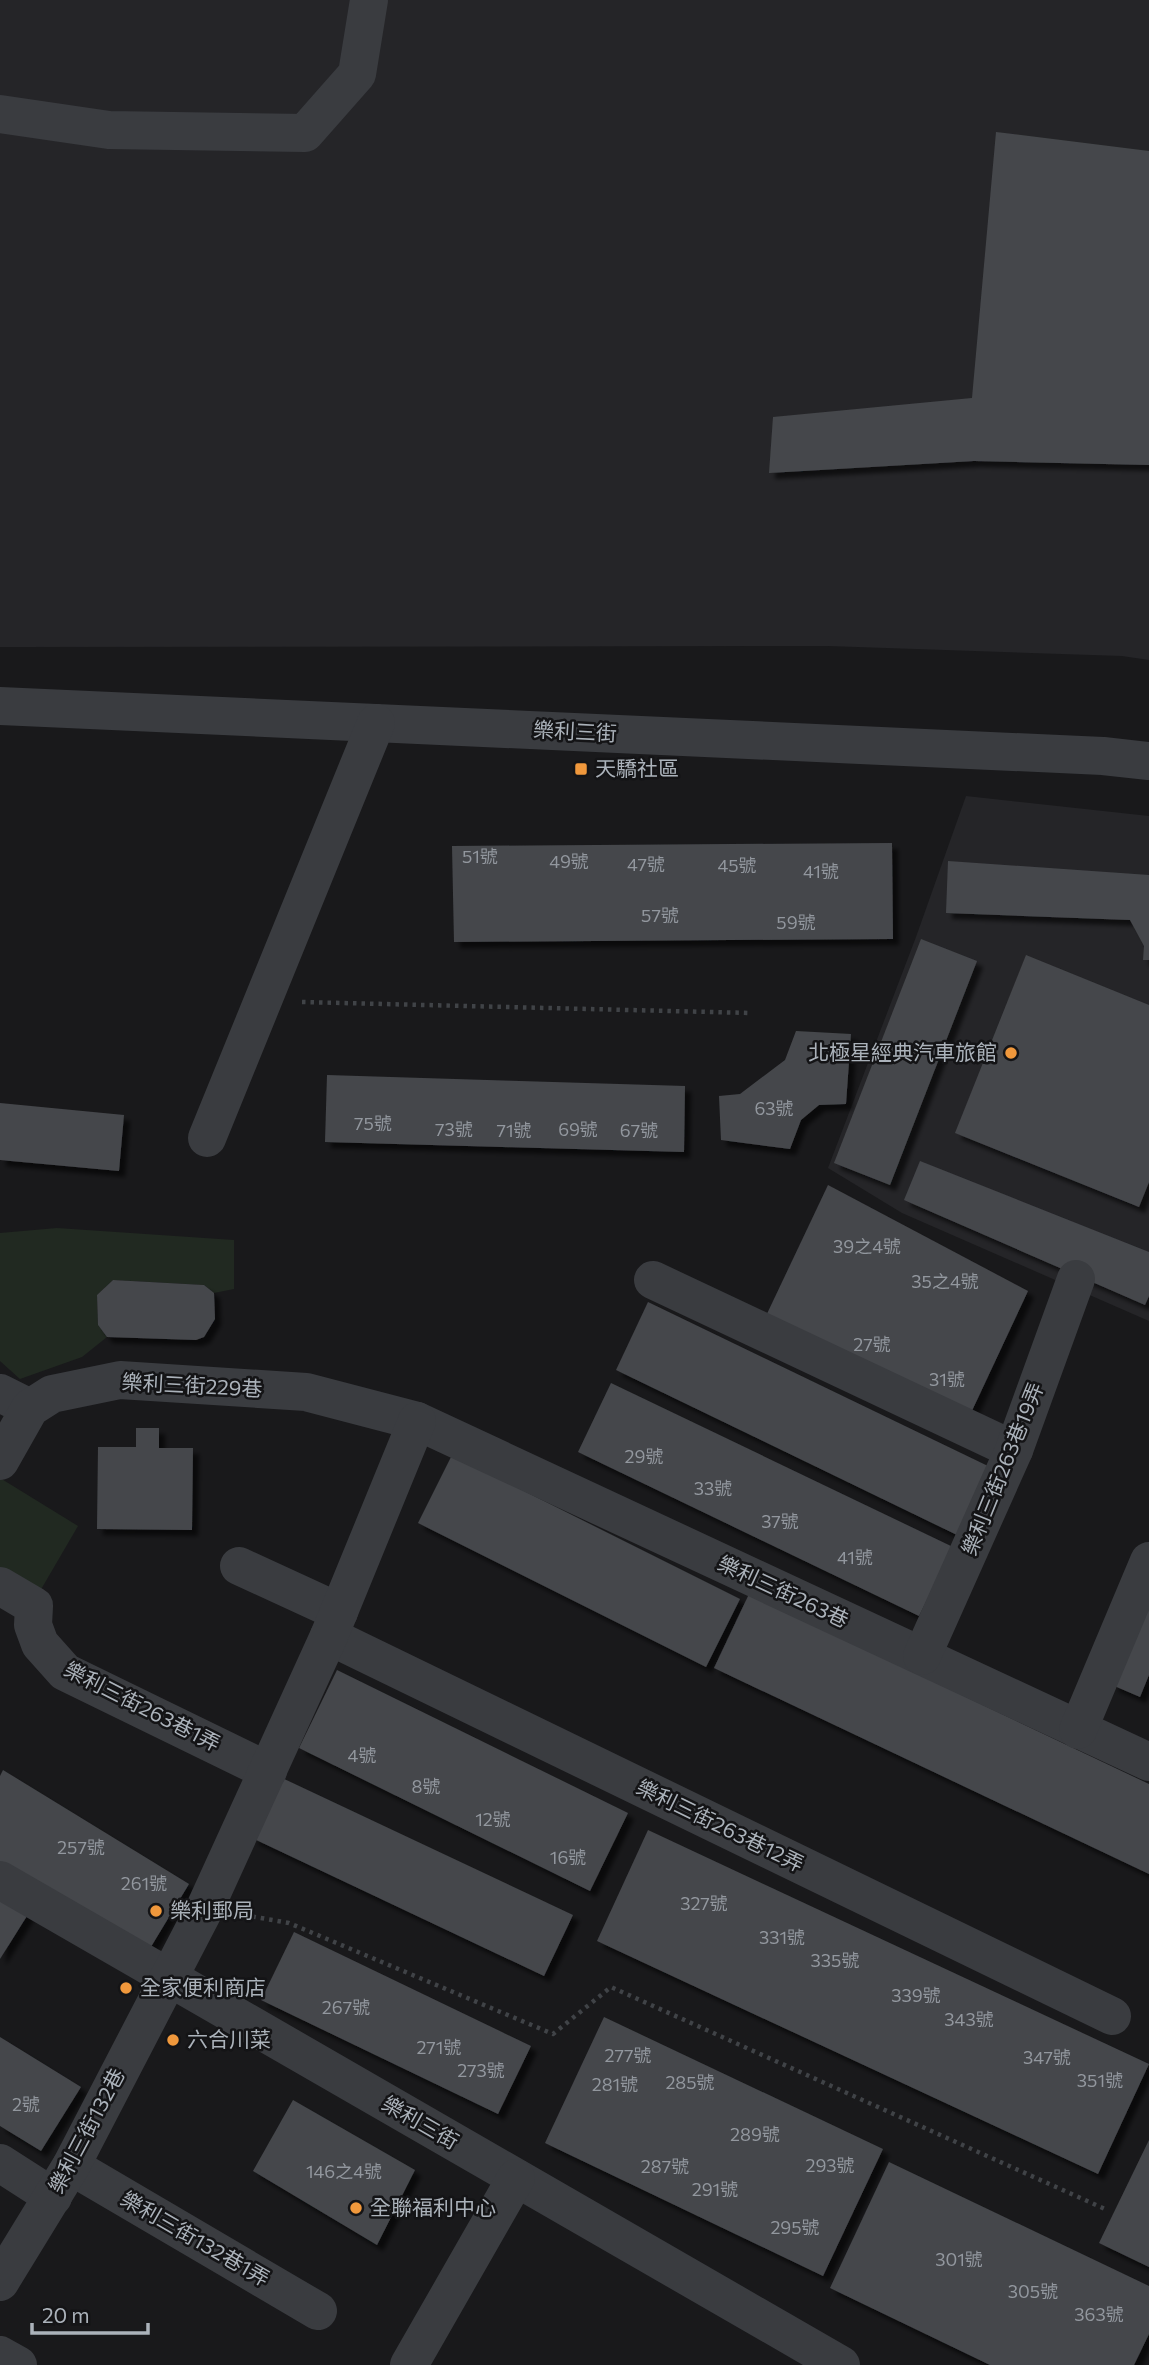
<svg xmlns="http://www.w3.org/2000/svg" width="1149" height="2365" font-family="Commissioner,'Noto Sans TC',sans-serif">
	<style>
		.built { fill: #252528 }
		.green { fill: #212921 }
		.building { fill: #45474b; filter: url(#shadow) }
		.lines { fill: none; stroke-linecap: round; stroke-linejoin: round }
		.path { stroke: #404347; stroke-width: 4.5; stroke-dasharray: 3.5 5; stroke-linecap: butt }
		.minor { stroke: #3a3c40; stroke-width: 38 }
		.poi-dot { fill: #f0983c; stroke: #141416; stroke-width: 2.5 }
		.labels { text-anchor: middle; stroke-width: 5; stroke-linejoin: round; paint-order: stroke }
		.number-label { font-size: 18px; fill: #92979e }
		.street-label { font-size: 21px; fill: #abb2ba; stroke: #141416 }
		.poi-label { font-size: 21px; fill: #abb2ba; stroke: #141416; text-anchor: start }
	</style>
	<defs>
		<filter id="shadow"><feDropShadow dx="6" dy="6" stdDeviation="2" flood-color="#0009"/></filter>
	</defs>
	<rect width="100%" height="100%" fill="#19191b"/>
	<!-- built -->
	<g class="built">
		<polygon points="0,0 1149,0 1149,660 1122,656 828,646 0,647"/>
		<polygon points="966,796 1149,816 1149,1321 902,1213 828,1168 916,937"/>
	</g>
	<!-- green -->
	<g class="green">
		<polygon points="57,1228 234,1240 234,1289 214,1293 204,1285 113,1280 97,1295 98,1325 107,1337 82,1357 20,1379 0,1361 0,1233"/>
		<polygon points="0,1478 78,1526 36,1598 0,1574"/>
	</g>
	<!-- building -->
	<g class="building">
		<polygon points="996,132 1149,151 1149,465 974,461 769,473 773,417 972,398"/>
		<polygon points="892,843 893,939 454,942 452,846"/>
		<polygon points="948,861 1149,875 1149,960 1143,960 1144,946 1130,920 946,913"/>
		<polygon points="921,939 977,961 890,1185 834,1163"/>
		<polygon points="1026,955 1149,1005 1149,1182 1139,1207 955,1133"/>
		<polygon points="796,1031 851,1034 846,1104 819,1105 801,1120 790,1149 721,1140 719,1096 740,1094 785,1060"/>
		<polygon points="327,1075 685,1086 684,1152 325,1142"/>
		<polygon points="0,1103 124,1115 119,1171 0,1160"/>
		<polygon points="920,1161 1149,1252 1149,1296 1145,1305 904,1200"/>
		<polygon points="828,1185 1028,1291 970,1415 765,1318"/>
		<polygon points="113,1280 204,1285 214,1293 215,1319 204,1337 196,1340 107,1337 98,1325 97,1295"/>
		<polygon points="648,1302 990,1467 957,1535 616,1370"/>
		<polygon points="611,1383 953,1547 919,1616 578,1452"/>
		<polygon points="136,1428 159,1428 159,1448 193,1448 192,1530 97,1529 98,1447 136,1447"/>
		<polygon points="452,1455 740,1599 706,1667 418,1523"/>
		<polygon points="749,1594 1149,1784 1149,1874 714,1668"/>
		<polygon points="1149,1599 1149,1675 1140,1697 1112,1685"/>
		<polygon points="337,1670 628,1813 590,1891 299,1748"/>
		<polygon points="3,1770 189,1884 146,1955 0,1866 0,1776"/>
		<polygon points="280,1777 573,1915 544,1976 252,1838"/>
		<polygon points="648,1830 1149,2064 1098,2174 597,1941"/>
		<polygon points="0,1888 32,1908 0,1959"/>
		<polygon points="294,1932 531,2046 498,2114 261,2000"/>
		<polygon points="604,2017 883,2149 823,2276 545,2143"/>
		<polygon points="0,2037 81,2087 41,2151 0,2126"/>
		<polygon points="293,2100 415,2170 377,2245 253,2171"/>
		<polygon points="1149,2140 1149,2267 1099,2243"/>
		<polygon points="889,2162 1149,2286 1149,2334 1134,2365 990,2365 830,2288"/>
	</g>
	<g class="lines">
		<!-- path -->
		<g class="path">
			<polyline points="302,1002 751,1013"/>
			<polyline points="244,1915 289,1923 553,2034 611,1987 1105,2209"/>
		</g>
		<!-- minor -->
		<g class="minor">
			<polyline points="0,114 109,130 305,133 357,74 369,0"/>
			<polyline points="0,706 1103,756 1149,761"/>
			<polyline points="207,1138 376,723"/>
			<polyline points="653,1280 1014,1450"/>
			<polyline points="0,1393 30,1408"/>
			<polyline points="0,1461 30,1408 52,1394 120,1380 306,1392 417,1421 1149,1762"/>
			<polyline points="239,1566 339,1612"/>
			<polyline points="0,1586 34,1606 33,1625 40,1644 65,1672 268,1771"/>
			<polyline points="329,1636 1112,2016"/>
			<polyline points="922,1656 1014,1450 1076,1279"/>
			<polyline points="1078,1730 1149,1561"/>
			<polyline points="0,1880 841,2365"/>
			<polyline points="0,2163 53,2197"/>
			<polyline points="71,2166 318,2311"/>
			<polyline points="0,2282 71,2166 205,1908 329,1636 417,1421"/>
			<polyline points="0,2355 18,2365"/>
			<polyline points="409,2365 516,2178"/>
		</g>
	</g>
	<!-- markers -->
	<g class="poi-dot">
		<rect x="574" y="762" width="14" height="14" rx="3.5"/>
		<circle cx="1011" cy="1053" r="7"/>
		<circle cx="156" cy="1911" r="7"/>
		<circle cx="126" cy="1988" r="7"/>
		<circle cx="173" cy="2040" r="7"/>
		<circle cx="356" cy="2208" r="7"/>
	</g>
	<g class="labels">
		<!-- number labels -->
		<g class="number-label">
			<text x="480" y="863">51號</text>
			<text x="569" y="868">49號</text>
			<text x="646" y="871">47號</text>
			<text x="737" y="872">45號</text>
			<text x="821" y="878">41號</text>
			<text x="660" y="922">57號</text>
			<text x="796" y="929">59號</text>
			<text x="774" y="1115">63號</text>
			<text x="373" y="1130">75號</text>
			<text x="454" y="1136">73號</text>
			<text x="578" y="1136">69號</text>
			<text x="514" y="1137">71號</text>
			<text x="639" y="1137">67號</text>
			<text x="867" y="1253">39之4號</text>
			<text x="945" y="1288">35之4號</text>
			<text x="872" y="1351">27號</text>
			<text x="947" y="1386">31號</text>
			<text x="644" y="1463">29號</text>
			<text x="713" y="1495">33號</text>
			<text x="780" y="1528">37號</text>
			<text x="855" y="1564">41號</text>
			<text x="362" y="1762">4號</text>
			<text x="426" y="1793">8號</text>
			<text x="493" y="1826">12號</text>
			<text x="81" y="1854">257號</text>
			<text x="568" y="1864">16號</text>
			<text x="144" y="1890">261號</text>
			<text x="704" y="1910">327號</text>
			<text x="782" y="1944">331號</text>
			<text x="835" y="1967">335號</text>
			<text x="916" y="2002">339號</text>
			<text x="346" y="2014">267號</text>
			<text x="969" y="2026">343號</text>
			<text x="439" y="2054">271號</text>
			<text x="628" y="2062">277號</text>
			<text x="1047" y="2064">347號</text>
			<text x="481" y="2077">273號</text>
			<text x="1100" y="2087">351號</text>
			<text x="690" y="2089">285號</text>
			<text x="615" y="2091">281號</text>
			<text x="26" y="2111">2號</text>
			<text x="755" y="2141">289號</text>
			<text x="830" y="2172">293號</text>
			<text x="665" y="2173">287號</text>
			<text x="344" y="2178">146之4號</text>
			<text x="715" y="2196">291號</text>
			<text x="795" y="2234">295號</text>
			<text x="959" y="2266">301號</text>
			<text x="1033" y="2298">305號</text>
			<text x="1099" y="2321">363號</text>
		</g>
		<!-- street labels -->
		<g class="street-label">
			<text transform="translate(575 732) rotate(3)" y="7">樂利三街</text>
			<text transform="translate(192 1386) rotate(3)" y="7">樂利三街229巷</text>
			<text transform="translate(1003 1469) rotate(-68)" y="7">樂利三街263巷19弄</text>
			<text transform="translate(783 1592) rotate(25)" y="7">樂利三街263巷</text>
			<text transform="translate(142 1707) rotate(27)" y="7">樂利三街263巷1弄</text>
			<text transform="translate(720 1826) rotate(26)" y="7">樂利三街263巷12弄</text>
			<text transform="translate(420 2123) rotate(30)" y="7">樂利三街</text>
			<text transform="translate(87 2131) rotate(-62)" y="7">樂利三街132巷</text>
			<text transform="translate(195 2239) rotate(30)" y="7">樂利三街132巷1弄</text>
		</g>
		<!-- poi labels -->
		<g class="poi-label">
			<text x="595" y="776">天驕社區</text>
			<text x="997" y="1060" text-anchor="end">北極星經典汽車旅館</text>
			<text x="170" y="1918">樂利郵局</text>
			<text x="140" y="1995">全家便利商店</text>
			<text x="187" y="2047">六合川菜</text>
			<text x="370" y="2215">全聯福利中心</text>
		</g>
	</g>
	<!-- scale -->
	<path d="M32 2323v10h116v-10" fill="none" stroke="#abb2ba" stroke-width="3.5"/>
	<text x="42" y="2323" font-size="21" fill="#abb2ba" stroke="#141416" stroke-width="5" paint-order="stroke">20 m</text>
</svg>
